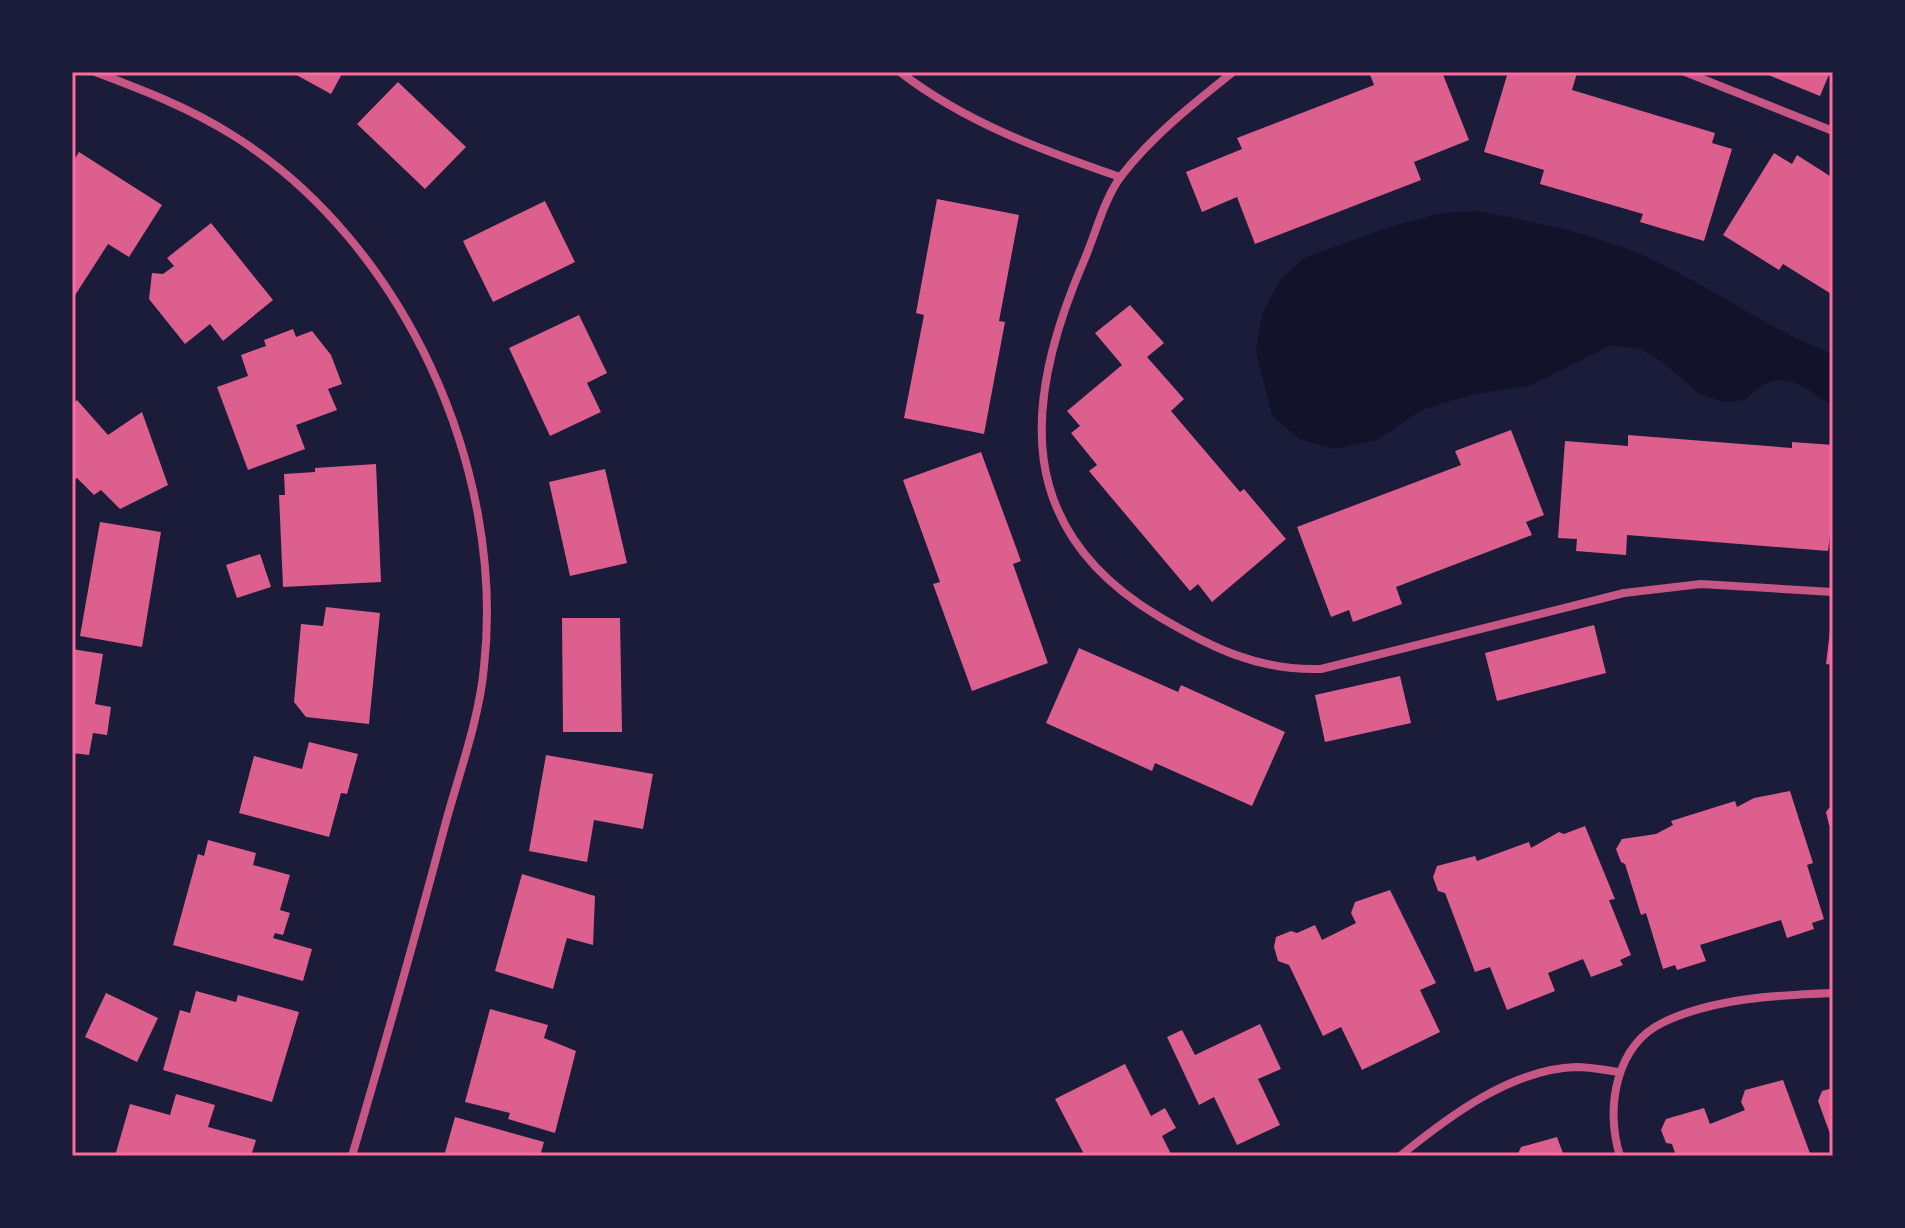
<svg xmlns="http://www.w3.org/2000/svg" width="1905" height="1228" font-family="'Libre Baskerville',serif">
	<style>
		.water { fill: #12122b }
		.building { fill: #dd5f8e }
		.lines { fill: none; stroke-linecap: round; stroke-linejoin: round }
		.minor { stroke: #c65784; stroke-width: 8 }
		.neatline { fill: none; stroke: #ff6b9d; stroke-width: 3 }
	</style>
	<rect width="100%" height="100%" fill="#1b1b3a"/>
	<!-- water -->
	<path class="water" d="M 1476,211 C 1537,222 1603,235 1659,263 C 1718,291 1771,331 1833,354 L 1833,406 C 1799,383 1779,364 1745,400 L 1724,402 L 1700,394 L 1661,361 L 1640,349 L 1612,345 L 1532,385 L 1475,394 L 1421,410 L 1377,440 L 1335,449 L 1299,439 L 1272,415 L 1256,352 L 1262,315 L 1280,280 L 1304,258 L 1392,226 L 1443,213 Z"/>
	<!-- building -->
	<g class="building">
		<polygon points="291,72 343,72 331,94"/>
		<polygon points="1369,72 1442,72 1469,140 1414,162 1421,180 1255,244 1237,197 1202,212 1186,172 1242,149 1237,138 1374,85"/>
		<polygon points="1508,72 1577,73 1572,90 1715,133 1712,143 1732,149 1704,241 1640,222 1643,214 1540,184 1544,170 1484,152"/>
		<polygon points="1761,72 1830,72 1820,96"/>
		<polygon points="398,82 466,147 425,189 357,124"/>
		<polygon points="79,152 162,205 129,257 108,244 72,300 72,163"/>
		<polygon points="1774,153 1792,164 1797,155 1833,178 1833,295 1783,264 1779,270 1723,235"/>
		<polygon points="937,199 1019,215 999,321 1005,322 984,434 904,418 924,315 916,313"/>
		<polygon points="545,201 575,262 493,302 463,241"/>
		<polygon points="211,223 273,300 223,341 210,324 185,344 149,299 152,273 163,274 174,266 167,258"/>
		<polygon points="1130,305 1164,343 1147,357 1184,399 1171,411 1240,492 1244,489 1286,539 1212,602 1198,584 1190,591 1089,471 1097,465 1071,433 1080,426 1067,411 1122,365 1095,333"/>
		<polygon points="579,315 607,373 587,383 601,412 550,436 509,348"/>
		<polygon points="293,329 296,337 312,331 331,355 342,384 328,389 337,410 296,425 305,449 248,470 217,387 248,376 241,355 266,346 264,340"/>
		<polygon points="77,400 108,435 142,412 168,485 120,509 101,490 94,495 77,478 72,482 72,405"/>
		<polygon points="1511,430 1544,515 1526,522 1532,535 1396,587 1402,604 1353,622 1349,610 1331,617 1297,527 1461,465 1455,451"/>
		<polygon points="1628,435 1792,448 1792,442 1833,445 1833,535 1830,535 1828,551 1627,535 1626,555 1576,551 1577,539 1558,538 1565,441 1628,446"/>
		<polygon points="981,452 1021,561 1013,564 1048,663 972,691 933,584 940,582 903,480"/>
		<polygon points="376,464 381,582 283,587 279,495 285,495 284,474 315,472 315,468"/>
		<polygon points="605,469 627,563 570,576 549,482"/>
		<polygon points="100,522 161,532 142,647 80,636"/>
		<polygon points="260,554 271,587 237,598 226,565"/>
		<polygon points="326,607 380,613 369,724 306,717 294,702 301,624 323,626"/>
		<polygon points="562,618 620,618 622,732 563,732"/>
		<polygon points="1831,623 1833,623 1833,665 1826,664"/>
		<polygon points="1594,625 1606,673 1497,701 1485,653"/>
		<polygon points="1079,648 1178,692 1181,685 1285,732 1252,806 1155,763 1152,771 1046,723"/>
		<polygon points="72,649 103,654 95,704 111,707 107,735 93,733 89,755 72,753"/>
		<polygon points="1400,676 1411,723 1325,742 1315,695"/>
		<polygon points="309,742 358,754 347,794 341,793 329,837 239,813 254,756 302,769"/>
		<polygon points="546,755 653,774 643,829 594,820 587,862 529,851"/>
		<polygon points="1790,791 1813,863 1807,865 1824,919 1812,923 1814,929 1787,938 1781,920 1700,945 1706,961 1677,970 1675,965 1663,969 1646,913 1641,915 1625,864 1621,862 1616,849 1622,839 1656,834 1673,825 1671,821 1735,801 1737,807 1754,798"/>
		<polygon points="1833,803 1833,827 1829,825 1826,812"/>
		<polygon points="1585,826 1615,899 1609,900 1631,955 1620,960 1623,965 1591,977 1583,959 1548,973 1555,991 1507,1010 1490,967 1475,972 1445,893 1438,891 1433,877 1437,866 1475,856 1477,861 1529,842 1531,848 1559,832 1564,834"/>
		<polygon points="208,840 256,853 253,865 290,875 280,910 290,913 283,935 275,933 273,938 312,949 303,981 173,945 198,854 204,856"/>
		<polygon points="522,874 595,896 593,945 567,938 553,989 495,971"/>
		<polygon points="1390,890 1436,983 1420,990 1440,1032 1362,1070 1341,1027 1323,1036 1289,965 1278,961 1274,947 1276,937 1291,931 1297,933 1315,925 1322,940 1356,923 1351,913 1355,902"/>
		<polygon points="196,991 236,1002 238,995 299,1012 272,1102 163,1070 180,1010 190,1013"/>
		<polygon points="106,993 158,1018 137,1062 85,1037"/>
		<polygon points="490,1009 548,1025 544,1038 576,1051 555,1133 508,1119 510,1113 465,1102"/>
		<polygon points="1260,1024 1281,1069 1258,1079 1280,1125 1237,1145 1214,1097 1199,1105 1167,1037 1182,1030 1195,1055"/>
		<polygon points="1125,1064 1151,1116 1165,1108 1176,1128 1162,1136 1172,1156 1105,1156 1103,1153 1085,1156 1055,1099"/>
		<polygon points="1783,1080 1811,1156 1676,1156 1672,1144 1666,1143 1661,1130 1666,1119 1704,1108 1710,1124 1745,1110 1741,1102 1745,1090"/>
		<polygon points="1833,1088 1833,1139 1832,1139 1818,1101 1822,1091"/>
		<polygon points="176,1094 215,1105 208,1127 256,1140 251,1156 115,1156 130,1104 170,1115"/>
		<polygon points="455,1117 544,1142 540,1156 444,1156"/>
		<polygon points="1557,1137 1564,1156 1517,1156 1521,1147"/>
	</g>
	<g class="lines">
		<!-- minor -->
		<g class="minor">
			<path d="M 95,72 C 143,90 190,108 234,136 C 404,243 506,469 484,667 C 479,721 458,776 444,829 C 415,938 384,1047 352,1156"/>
			<path d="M 900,72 C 966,123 1042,150 1120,177"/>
			<path d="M 1233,72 C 1194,103 1153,135 1122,175 C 1104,198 1095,236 1083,263 C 1023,403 1013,529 1158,616 C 1210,647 1258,671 1321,669 L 1624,593 L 1701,584 L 1833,592"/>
			<polyline points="1685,72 1833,131"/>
			<path d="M 1400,1156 C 1448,1117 1511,1069 1576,1067 C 1590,1067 1605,1070 1619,1072"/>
			<path d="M 1620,1156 C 1605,1109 1615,1045 1664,1022 C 1714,998 1779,995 1833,993"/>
		</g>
	</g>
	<!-- border -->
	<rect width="1905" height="1228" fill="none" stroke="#1b1b3a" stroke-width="148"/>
	<rect x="74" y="74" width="1757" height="1080" class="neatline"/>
</svg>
